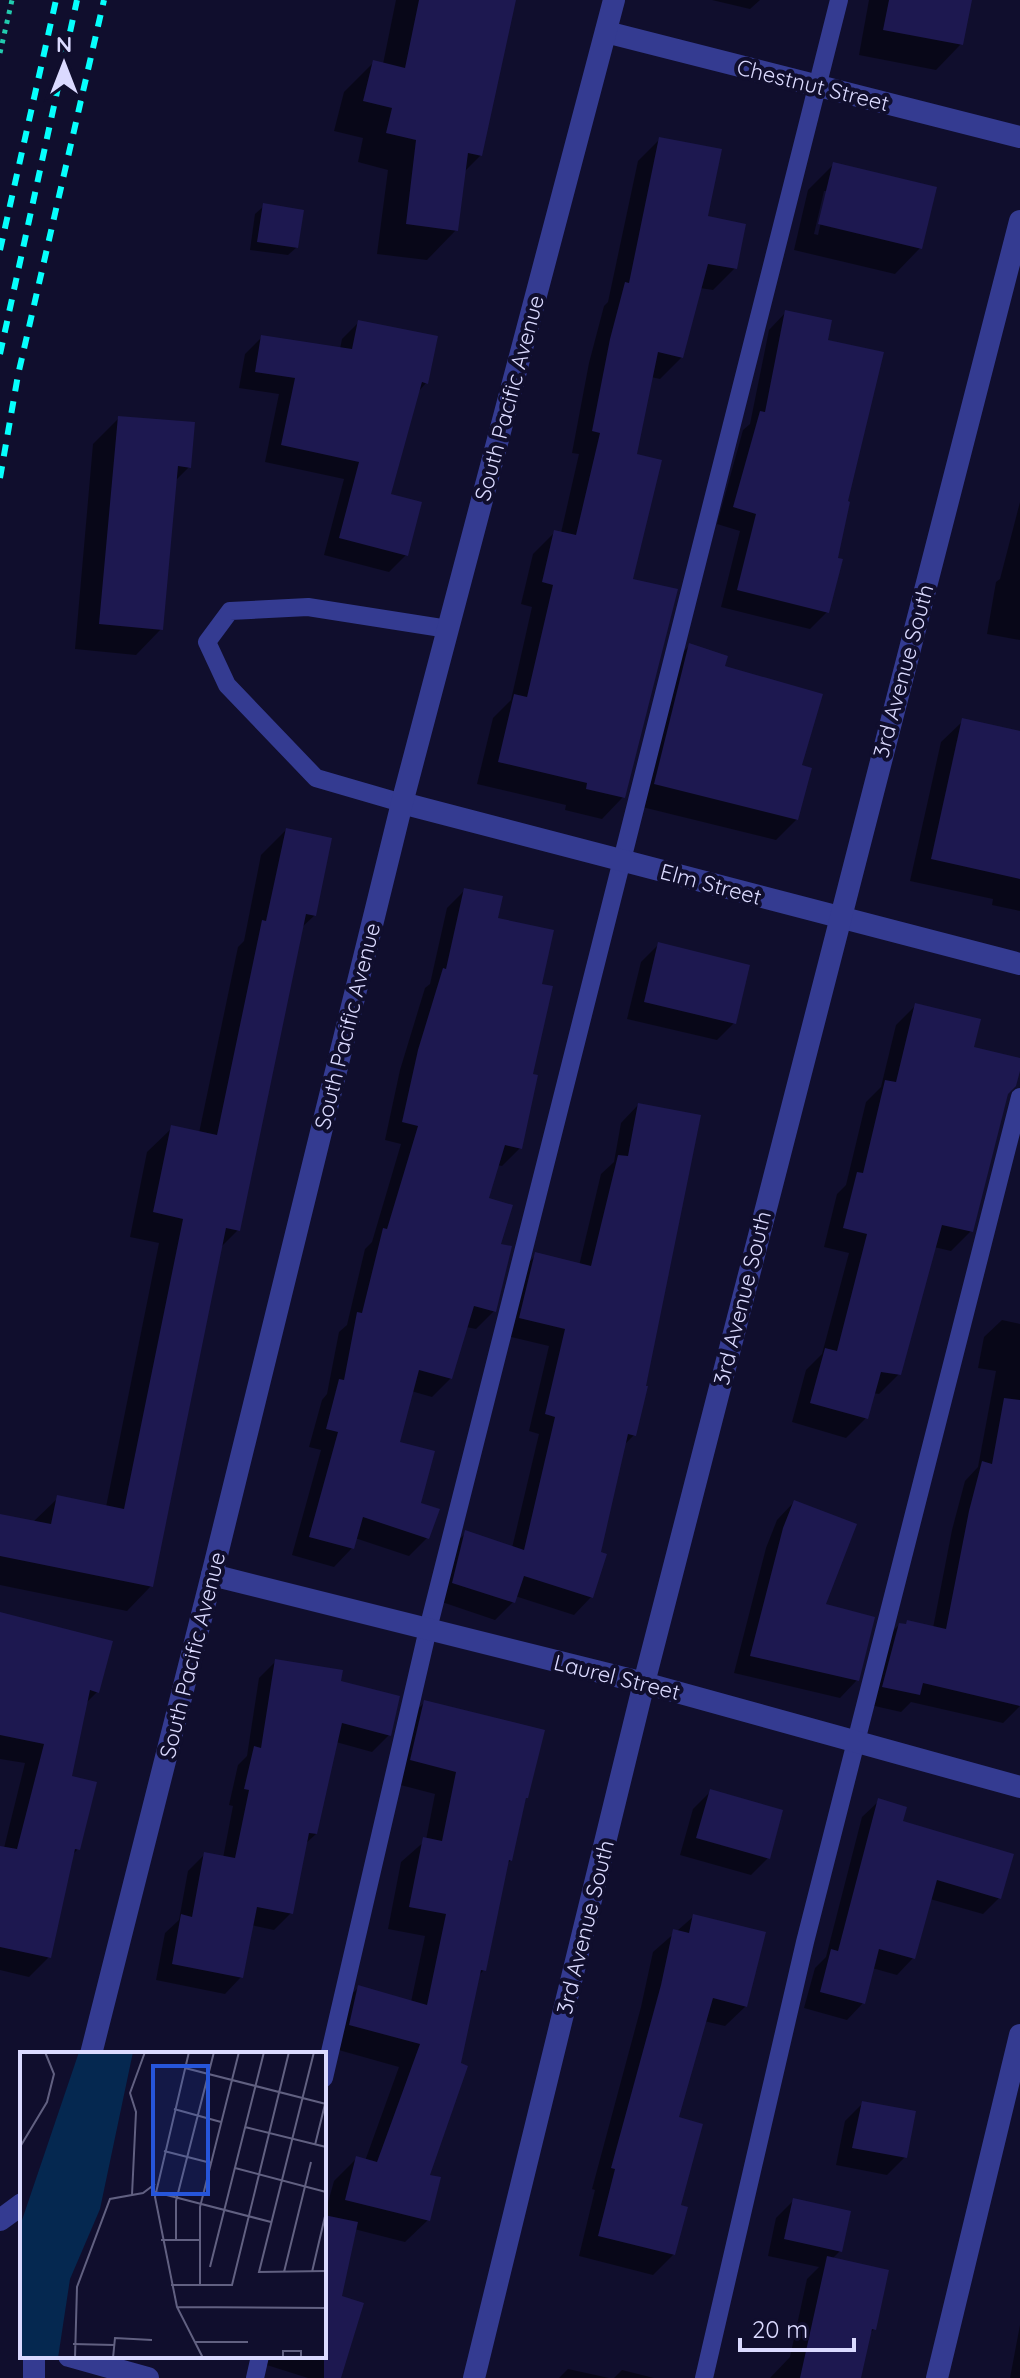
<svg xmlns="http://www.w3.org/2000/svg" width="1020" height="2378" font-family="Quicksand,sans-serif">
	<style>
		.shadow { fill: #0007; fill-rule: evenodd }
		.building { fill: #1d1850 }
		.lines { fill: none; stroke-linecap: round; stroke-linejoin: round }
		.path { stroke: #22cbae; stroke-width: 5; stroke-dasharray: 4 6; stroke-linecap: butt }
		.service { stroke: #343b91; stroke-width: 18 }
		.minor { stroke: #343b91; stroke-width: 22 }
		.tertiary { stroke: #343b91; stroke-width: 22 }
		.rail { stroke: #06fffd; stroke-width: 6; stroke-dasharray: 12 10; stroke-linecap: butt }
		.labels { text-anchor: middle; stroke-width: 8; stroke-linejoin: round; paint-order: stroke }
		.street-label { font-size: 22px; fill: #dbdaff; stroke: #100e2d }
		.inset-road { fill: none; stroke: #616081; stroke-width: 2 }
		.view { fill: #2655da; fill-opacity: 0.15; stroke: #2655da; stroke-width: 4 }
		.inset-edge { fill: none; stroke: #dbdaff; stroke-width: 4 }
	</style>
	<rect width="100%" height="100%" fill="#100e2d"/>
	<!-- shadow -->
	<g class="shadow">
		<polygon points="396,0 513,0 481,155 464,172 456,230 427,260 377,254 388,170 358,162 363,138 334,131 344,92 374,62 383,64"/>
		<polygon points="712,0 760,0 750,9"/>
		<polygon points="869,0 970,0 961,44 936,70 859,55"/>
		<polygon points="660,139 735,268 713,290 700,288 682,357 660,379 651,377 634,456 623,797 602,819 565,810 566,805 477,784 493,718 511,700 532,607 521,604 533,554 555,532 561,533 579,454 572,453 589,363 604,306 608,302 638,161"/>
		<path d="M 834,164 L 920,248 L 895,274 L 794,250 L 808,190 ZM 824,191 L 828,191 L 818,235 L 814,234 Z"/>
		<polygon points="264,206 297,247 288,255 250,250 255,214"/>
		<polygon points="786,312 825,342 846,503 827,612 810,629 721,607 740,531 717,524 743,430 750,424 769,330"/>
		<polygon points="359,322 426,383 418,392 388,495 406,555 389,572 324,555 344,479 265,462 279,394 239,388 245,354 262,337 340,349 342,339"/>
		<polygon points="119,418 189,467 175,481 161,629 136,655 75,649 93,444"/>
		<polygon points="1020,502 1020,640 987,634 996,582 1000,579"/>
		<polygon points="690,645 723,667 799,767 797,819 776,840 634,805 669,666"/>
		<polygon points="963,721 1020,753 1020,911 992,905 993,899 910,881 941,742"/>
		<polygon points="286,830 315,915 301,928 238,1230 220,1248 151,1586 127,1611 0,1585 0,1516 33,1522 58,1498 106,1507 159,1243 130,1237 147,1152 172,1128 199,1133 238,947 244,941 261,855"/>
		<polygon points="465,890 496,919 540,986 531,1076 520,1148 502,1166 497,1165 486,1200 499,1245 494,1311 476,1329 466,1327 451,1378 432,1397 411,1391 397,1443 427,1538 409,1556 355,1538 352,1548 334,1567 292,1555 321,1450 309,1447 322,1400 327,1394 339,1332 347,1325 365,1249 372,1242 401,1144 385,1140 400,1070 425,988 430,984 447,908"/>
		<polygon points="658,945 734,1023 717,1040 627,1019 641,962"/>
		<polygon points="916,1005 971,1231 951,1251 934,1247 899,1374 879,1394 873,1393 866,1418 846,1438 792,1422 806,1370 822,1354 849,1253 824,1247 837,1194 846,1185 866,1102 881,1087 896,1025"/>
		<polygon points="638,1105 634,1435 623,1446 591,1597 574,1615 515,1596 513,1602 495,1620 436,1600 448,1550 466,1533 512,1548 539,1434 529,1431 549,1346 503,1335 519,1272 536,1255 579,1266 601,1174 614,1162 621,1123"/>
		<polygon points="1002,1320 1020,1324 1020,1706 1003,1723 911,1702 901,1712 866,1704 882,1642 899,1625 904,1626 908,1622 933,1628 952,1530 965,1481 978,1467 996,1371 978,1368 984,1337"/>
		<polygon points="794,1502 824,1606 857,1680 840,1698 734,1673 766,1548 777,1520"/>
		<polygon points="0,1619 97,1692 85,1704 70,1778 78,1849 71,1856 49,1957 29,1977 0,1970 0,1848 4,1848 25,1763 0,1759"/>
		<polygon points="276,1661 339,1682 389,1735 372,1752 336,1742 316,1834 304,1845 291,1913 274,1930 251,1925 241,1977 225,1994 156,1980 165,1933 179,1920 188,1871 205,1854 223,1858 233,1806 229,1805 238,1765 247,1756 259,1678"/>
		<polygon points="424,1703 526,1797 511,1860 506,1865 484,1970 478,1976 427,2176 428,2220 405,2242 354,2229 340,2298 330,2378 308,2378 238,2356 324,2356 324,2217 334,2181 356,2159 365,2161 399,2067 328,2047 336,2010 358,1988 411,2002 425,1936 388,1929 401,1862 426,1840 435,1794 389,1782 402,1725"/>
		<polygon points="710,1792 768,1858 751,1875 680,1855 693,1809"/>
		<polygon points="879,1801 900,1823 999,1898 983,1914 930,1899 913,1958 897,1975 872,1968 863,2003 847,2020 804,2008 815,1968 826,1957 862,1817"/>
		<polygon points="694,1916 746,2006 725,2026 704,2021 677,2119 679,2206 674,2254 653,2275 579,2256 595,2190 592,2189 641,2007 653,1952"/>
		<polygon points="863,2103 905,2157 887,2175 836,2165 845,2121"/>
		<polygon points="794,2200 840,2251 832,2259 874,2329 869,2334 859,2378 770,2378 790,2357 807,2279 819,2267 768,2256 776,2218"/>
		<polygon points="1020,2325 1020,2378 1008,2378 1010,2378"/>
		<polygon points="568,2369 609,2378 559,2378"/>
		<polygon points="622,2370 654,2378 614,2378"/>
	</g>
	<!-- building -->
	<g class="building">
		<polygon points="419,0 516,0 482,156 468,153 458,231 406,224 416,140 386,133 392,108 363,101 373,60 405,68"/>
		<polygon points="889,0 972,0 963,45 883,30"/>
		<polygon points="659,137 722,149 708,216 746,224 737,269 708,264 683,358 658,352 637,454 662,460 633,579 678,589 625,798 586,789 587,783 498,762 514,694 527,697 553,585 542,582 554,530 576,535 600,433 592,431 610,339 625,282 629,283"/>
		<polygon points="833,162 937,187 922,249 818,224"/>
		<polygon points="263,203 304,210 298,248 257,242"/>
		<polygon points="785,310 832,320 828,340 884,352 848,501 850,502 838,558 843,559 829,613 737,590 756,514 733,507 760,411 765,412"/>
		<polygon points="358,320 438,336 428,384 422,382 391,494 422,502 408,556 339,538 359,462 281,445 295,378 255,372 261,335 352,349"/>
		<polygon points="118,416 195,422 191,468 178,466 163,630 99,624"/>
		<polygon points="689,643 728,656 725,666 823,694 802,765 812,768 798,820 654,784"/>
		<polygon points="962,718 1020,731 1020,879 931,859"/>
		<polygon points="286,828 332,838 316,916 306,914 240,1231 226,1228 153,1587 0,1556 0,1514 51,1524 57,1495 124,1509 183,1219 153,1212 171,1125 217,1135 262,920 266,921"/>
		<polygon points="464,888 503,896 498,918 554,930 542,984 553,986 533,1074 538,1075 522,1149 505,1145 489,1198 513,1205 501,1244 512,1246 496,1312 474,1306 452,1379 419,1370 400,1442 435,1451 421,1503 440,1509 429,1539 363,1517 354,1549 309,1537 338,1432 326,1429 339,1379 344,1380 357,1312 362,1313 383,1228 387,1229 418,1126 402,1122 418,1050 443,968 446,969"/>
		<polygon points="658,942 750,965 736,1024 644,1002"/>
		<polygon points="915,1003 981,1019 974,1047 1020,1058 1020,1071 1016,1086 1008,1094 973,1232 942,1225 901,1375 881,1372 868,1419 810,1403 825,1348 837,1351 867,1234 843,1228 857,1172 863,1173 885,1080 896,1082"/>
		<polygon points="638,1103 701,1115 646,1386 648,1386 636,1436 628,1434 601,1552 607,1554 593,1598 524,1576 515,1603 452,1583 465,1530 524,1550 555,1417 545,1414 565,1329 519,1318 535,1252 591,1266 618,1155 628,1156"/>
		<polygon points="1004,1398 1020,1400 1020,1706 923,1683 920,1695 882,1687 899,1623 906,1624 907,1620 946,1629 969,1511 982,1461 992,1464"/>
		<polygon points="794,1500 857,1524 826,1604 875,1617 859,1681 750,1656 783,1528"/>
		<polygon points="0,1612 113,1641 99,1693 90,1690 72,1776 97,1782 80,1850 75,1849 51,1958 0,1947 0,1846 17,1849 44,1744 0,1735"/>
		<polygon points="275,1659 343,1670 341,1681 400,1696 391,1736 342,1723 317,1834 309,1833 293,1914 257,1907 243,1978 172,1964 181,1914 192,1917 204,1852 235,1858 249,1790 244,1789 254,1746 261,1748"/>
		<polygon points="424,1700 545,1730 528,1798 526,1798 512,1861 509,1860 486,1971 481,1970 461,2063 468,2066 430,2175 441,2177 430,2221 345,2200 356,2156 377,2162 420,2044 349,2025 358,1985 427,2005 446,1914 409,1907 423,1837 442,1841 456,1772 410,1760"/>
		<polygon points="710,1789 783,1810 770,1859 696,1838"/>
		<polygon points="878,1798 907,1807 903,1821 1014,1854 1001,1899 937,1880 915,1959 879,1949 865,2004 820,1992 831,1949 838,1951"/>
		<polygon points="693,1914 766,1932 747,2007 713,1998 679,2117 703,2124 681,2205 688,2207 675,2255 598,2236 615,2169 611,2168 661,1985 673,1929 689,1933"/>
		<polygon points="862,2101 916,2111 907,2158 852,2148"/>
		<polygon points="793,2198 851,2211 842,2252 784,2239"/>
		<polygon points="324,2215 358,2222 342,2296 364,2303 341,2378 324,2378"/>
		<polygon points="827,2256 889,2270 876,2330 872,2329 861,2378 800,2378"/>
	</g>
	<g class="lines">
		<!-- path -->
		<polyline class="path" points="0,53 12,0"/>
		<!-- service -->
		<g class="service">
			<polyline points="402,803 316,778 227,685 207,642 230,611 308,607 448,629"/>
			<polyline points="324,2078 428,1629 839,0"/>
			<polyline points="255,2378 260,2356"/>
			<polyline points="704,2378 805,1942 1020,1097"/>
		</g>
		<!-- minor -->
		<g class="minor">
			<polyline points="606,32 1020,137"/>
			<polyline points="402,803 1020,964"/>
			<polyline points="212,1575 644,1683 1020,1787"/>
			<polyline points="0,2220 22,2204"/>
			<polyline points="69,2356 148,2378"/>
			<polyline points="474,2378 644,1683 1020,221"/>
			<polyline points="937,2378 1020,2035"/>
		</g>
		<!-- tertiary -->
		<g class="tertiary">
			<polyline points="91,2054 212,1575 402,803 614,0"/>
			<polyline points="34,2356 34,2378"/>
		</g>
		<!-- rail -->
		<g class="rail">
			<polyline points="0,250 56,0"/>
			<polyline points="0,354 77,0"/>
			<polyline points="0,478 18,375 104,0"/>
		</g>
	</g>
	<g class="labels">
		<!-- street labels -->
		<g class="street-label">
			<text transform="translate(813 85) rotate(14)" y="8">Chestnut Street</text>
			<text transform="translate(509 398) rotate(-75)" y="8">South Pacific Avenue</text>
			<text transform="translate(903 671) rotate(-75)" y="8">3rd Avenue South</text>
			<text transform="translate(711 884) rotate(15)" y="8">Elm Street</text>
			<text transform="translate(347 1026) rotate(-76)" y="8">South Pacific Avenue</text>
			<text transform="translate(742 1298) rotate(-76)" y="8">3rd Avenue South</text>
			<text transform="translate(192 1655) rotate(-76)" y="8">South Pacific Avenue</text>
			<text transform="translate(617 1677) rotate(14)" y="8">Laurel Street</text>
			<text transform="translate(585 1927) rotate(-76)" y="8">3rd Avenue South</text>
		</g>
	</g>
	<!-- overview -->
	<g transform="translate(20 2052)">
		<rect width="306" height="306" fill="#100e2d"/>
		<path d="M 59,0 L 113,0 L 80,157 L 50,227 L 38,306 L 0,306 L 0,174 Z" fill="#052850"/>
		<path class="inset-road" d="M 169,0 L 135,145 L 157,255 L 183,306M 294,0 L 239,220 L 306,219M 165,16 L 306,52M 154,57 L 201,70M 225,75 L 306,95M 295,93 L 306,48M 0,95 L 27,50 L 34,22 L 25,0M 144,99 L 191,111M 215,116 L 306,140M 135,140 L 251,170M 112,143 L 116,60 L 110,41 L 125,0M 141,188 L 179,188M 156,188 L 156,149 L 194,0M 190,215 L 244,0M 264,220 L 291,110M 292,220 L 306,160M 151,233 L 212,233 L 269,0M 180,233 L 180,155 L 219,0M 157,255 L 306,256M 174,290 L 228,290M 53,292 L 94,293M 55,306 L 57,235 L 90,147 L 123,141 L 135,132M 93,306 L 95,286 L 132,288M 263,306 L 263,299 L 281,299 L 281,306"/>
		<path class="view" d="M 133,14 L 188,14 L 188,142 L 133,142 Z"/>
		<rect width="306" height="306" class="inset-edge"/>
	</g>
	<!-- north arrow -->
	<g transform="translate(64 64)" stroke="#100e2d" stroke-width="6" paint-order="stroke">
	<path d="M0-6L14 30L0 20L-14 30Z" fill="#dbdaff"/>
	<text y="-12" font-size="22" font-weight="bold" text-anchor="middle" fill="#dbdaff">N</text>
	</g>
	<!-- scale -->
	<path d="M740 2338v12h114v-12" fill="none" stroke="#dbdaff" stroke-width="4"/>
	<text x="752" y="2338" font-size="24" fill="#dbdaff" stroke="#100e2d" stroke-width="6" paint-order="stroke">20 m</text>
</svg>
